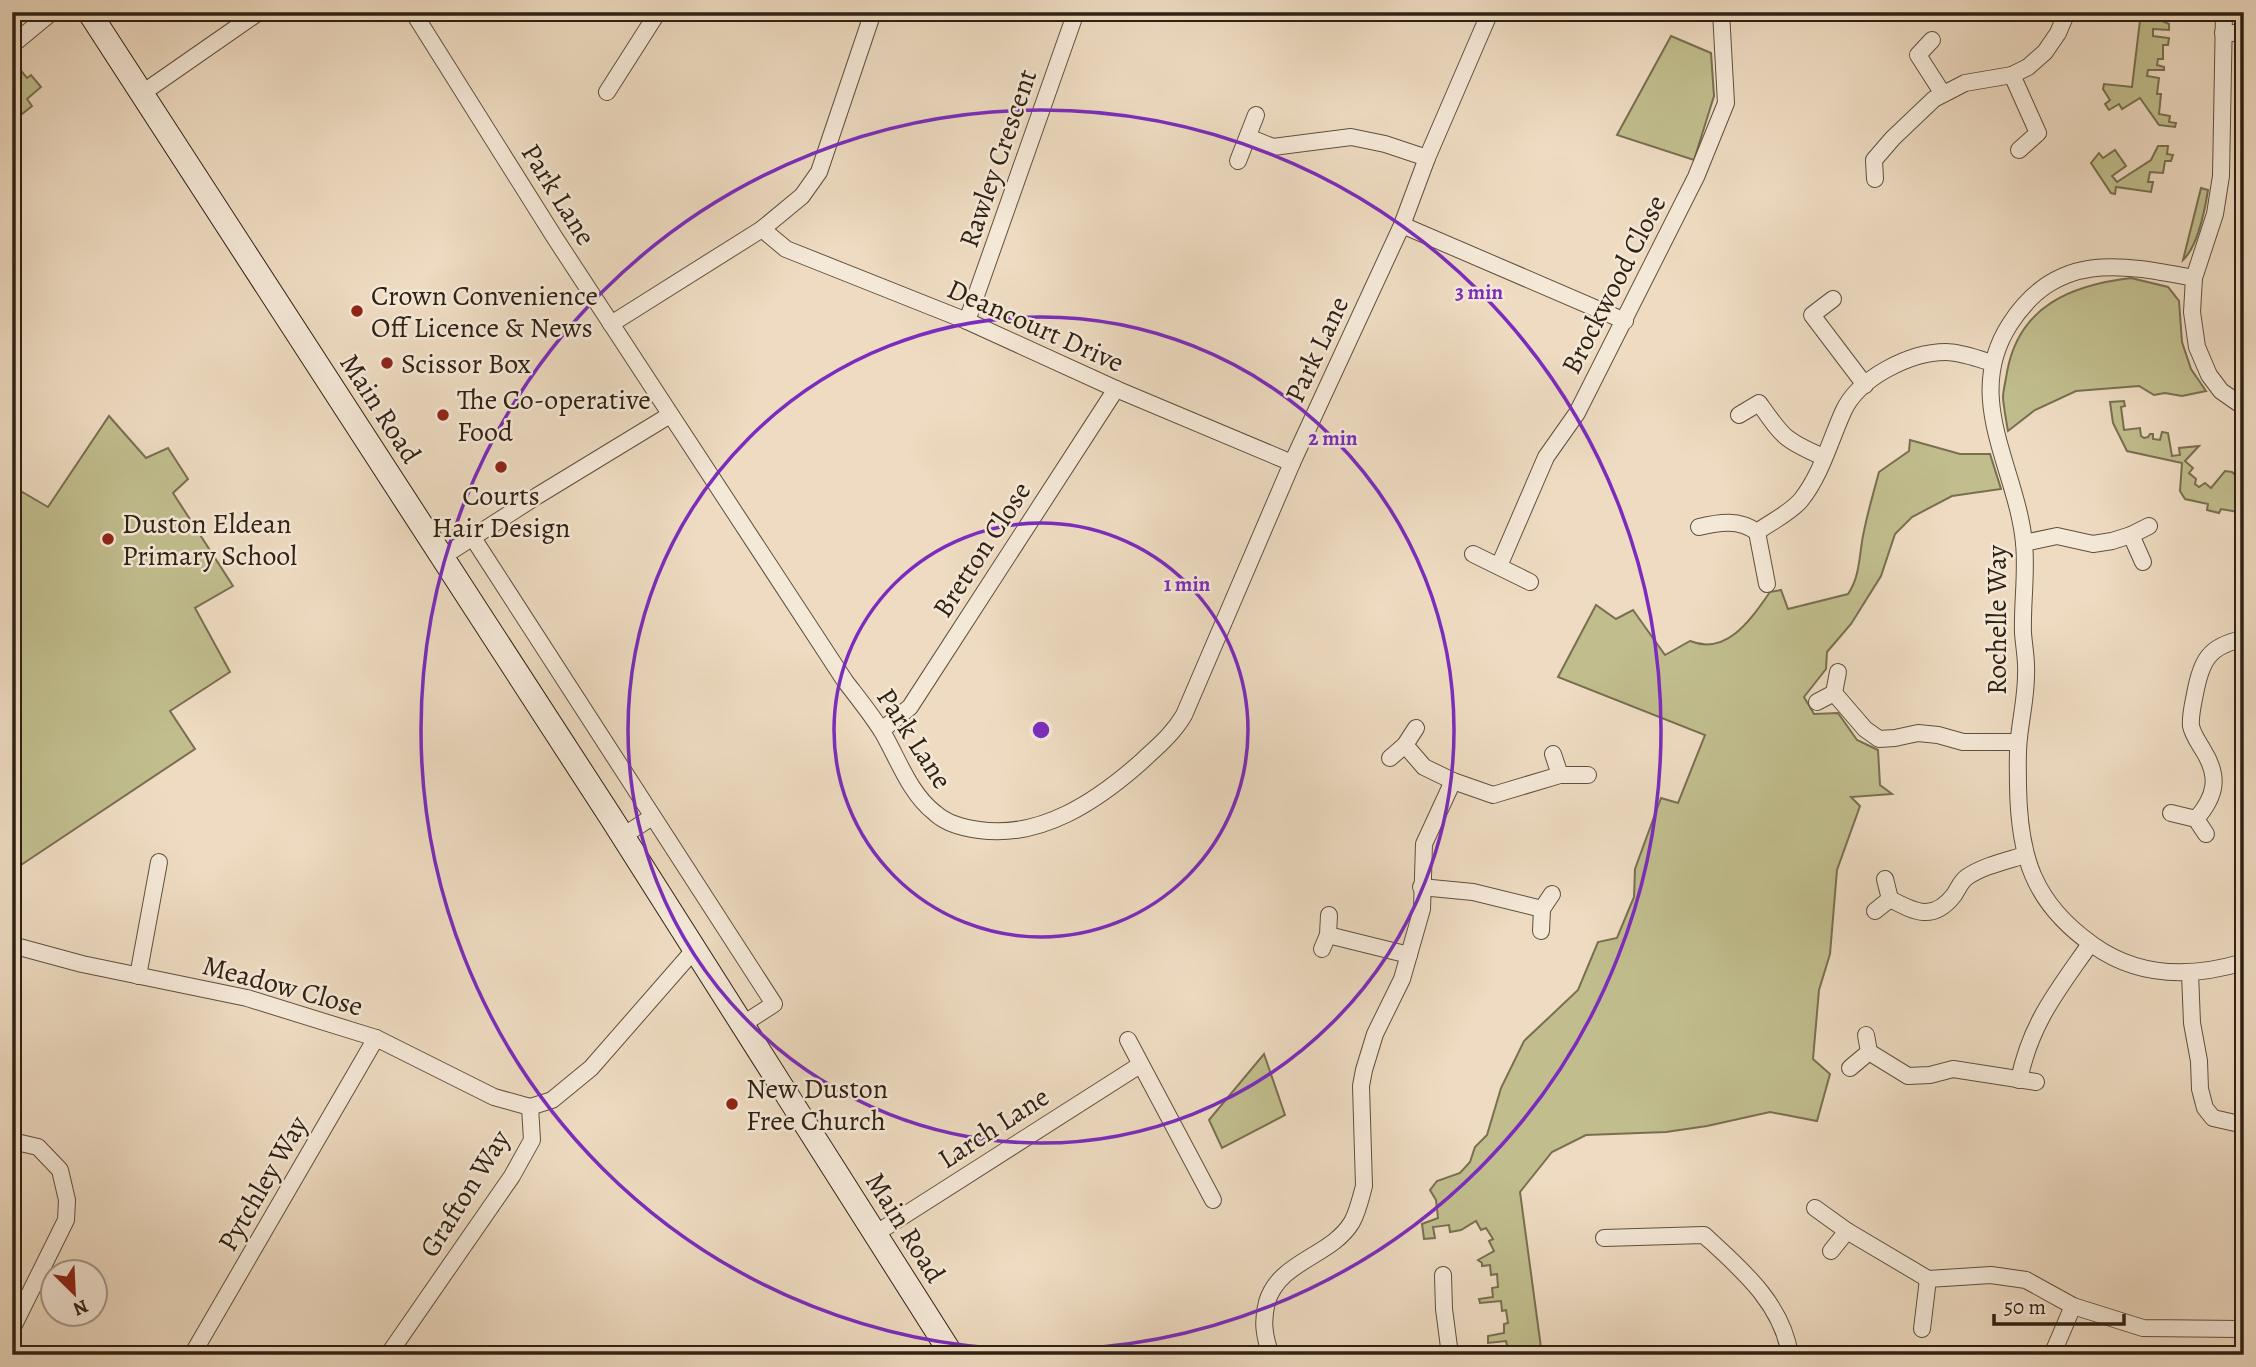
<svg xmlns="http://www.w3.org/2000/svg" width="2256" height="1367" font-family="Alegreya,serif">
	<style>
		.green { fill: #c1bd8d; stroke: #786f50; stroke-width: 2 }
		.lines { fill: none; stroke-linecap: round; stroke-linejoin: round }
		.street-casing { stroke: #5f503e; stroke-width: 18 }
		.secondary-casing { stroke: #2f2113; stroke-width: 25 }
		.street { stroke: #f4e8d7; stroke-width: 16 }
		.secondary { stroke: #f4e8d7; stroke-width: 23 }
		.ring { fill: none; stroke: #7b2cbf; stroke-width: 3.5 }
		.poi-dot { fill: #8f2418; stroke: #f4e8d7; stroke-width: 2.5 }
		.labels { text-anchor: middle; stroke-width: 5; stroke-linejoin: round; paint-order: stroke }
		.street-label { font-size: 28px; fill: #2f2113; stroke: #f4e8d7 }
		.poi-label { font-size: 28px; fill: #2f2113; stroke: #f4e8d7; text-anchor: start }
		.centre { fill: #7b2cbf; stroke: #f4e8d7; stroke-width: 3.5 }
		.ring-label { font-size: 21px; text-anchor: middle; font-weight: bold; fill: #7b2cbf; stroke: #f4e8d7; stroke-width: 5; stroke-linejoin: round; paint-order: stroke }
	</style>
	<rect width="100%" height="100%" fill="#eedbc1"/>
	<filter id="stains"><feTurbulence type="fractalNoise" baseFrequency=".00286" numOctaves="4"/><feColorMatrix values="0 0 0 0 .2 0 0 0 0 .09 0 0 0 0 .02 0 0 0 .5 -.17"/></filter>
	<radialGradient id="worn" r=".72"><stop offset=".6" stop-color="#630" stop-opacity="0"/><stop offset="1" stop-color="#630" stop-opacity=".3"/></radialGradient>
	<!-- green -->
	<g class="green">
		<polygon points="2141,12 2173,12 2173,14 2166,13 2162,21 2169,24 2169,30 2153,29 2153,36 2169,38 2168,45 2163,45 2163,59 2158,59 2157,65 2164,67 2164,70 2148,70 2147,76 2159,78 2157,94 2161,94 2159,114 2170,116 2169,122 2176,123 2175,127 2159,125 2140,98 2122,109 2119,104 2109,110 2105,104 2110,100 2103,89 2104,84 2132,87"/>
		<polygon points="1671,36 1711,53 1714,96 1694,160 1617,135"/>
		<polygon points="12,60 27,78 31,75 41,87 27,99 32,106 12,122"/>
		<polygon points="2158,146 2168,146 2167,154 2173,155 2171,161 2165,161 2163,173 2150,172 2148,182 2153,182 2151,192 2116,187 2115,194 2111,193 2091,163 2099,153 2103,158 2115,150 2126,166 2112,176 2117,182 2151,160"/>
		<path d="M 2201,188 L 2208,190 C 2205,209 2198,246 2183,260 Z"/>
		<path d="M 2131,278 L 2168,287 L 2179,301 L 2182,342 L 2191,369 L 2206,391 L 2182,396 L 2165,393 L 2154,395 L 2139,386 L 2076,391 L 2035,410 L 2008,431 C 2006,420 2004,409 2003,398 C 2003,390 2006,380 2007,372 C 2019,306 2071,285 2131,278 Z"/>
		<polygon points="2124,401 2125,406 2121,407 2124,430 2140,428 2141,436 2144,438 2148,437 2150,434 2153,434 2153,439 2160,440 2162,432 2168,433 2172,456 2180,455 2179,448 2199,446 2185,461 2193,468 2189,473 2196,479 2195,484 2199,487 2205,483 2211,488 2225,471 2232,472 2244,483 2244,513 2221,509 2219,513 2207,510 2208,504 2185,499 2180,491 2182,463 2127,451 2113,423 2110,402"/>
		<polygon points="109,416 146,458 168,448 188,479 173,493 233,586 195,608 230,672 170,711 195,749 12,871 12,486 48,507"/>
		<path d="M 1910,440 L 1960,454 L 1990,454 L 2001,489 L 1952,496 L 1912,517 L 1895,534 L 1881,576 L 1851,624 L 1827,652 L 1826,669 L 1804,697 L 1814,714 L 1838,713 L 1857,740 L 1878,750 L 1880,785 L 1892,794 L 1851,797 L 1860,806 L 1837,870 L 1830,954 L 1819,990 L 1813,1059 L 1830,1074 L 1817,1121 L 1770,1112 L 1707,1126 L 1666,1132 L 1586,1135 L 1552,1152 L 1520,1192 L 1542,1355 L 1513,1355 L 1512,1350 L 1508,1350 L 1506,1341 L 1488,1343 L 1488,1336 L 1504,1333 L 1504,1324 L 1508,1323 L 1506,1310 L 1502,1311 L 1501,1301 L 1480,1303 L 1479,1299 L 1493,1297 L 1492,1288 L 1498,1287 L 1497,1274 L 1491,1275 L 1490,1265 L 1482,1266 L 1482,1263 L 1478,1260 L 1494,1251 L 1489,1241 L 1493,1239 L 1486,1228 L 1481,1230 L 1476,1221 L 1461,1230 L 1450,1232 L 1449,1225 L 1433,1227 L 1435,1238 L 1424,1239 L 1422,1224 L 1438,1218 L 1436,1200 L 1430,1190 L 1437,1181 L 1460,1173 L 1470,1162 L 1475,1147 L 1487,1135 L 1501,1088 L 1524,1041 L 1578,990 L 1598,942 L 1617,938 L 1634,897 L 1635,869 L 1661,798 L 1678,803 L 1705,735 L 1558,677 L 1596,605 L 1616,619 L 1633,610 L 1665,655 L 1690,641 C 1727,656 1751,619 1770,592 L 1781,590 L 1788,609 L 1848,594 C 1861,575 1859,552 1864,531 C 1868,511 1874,491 1879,472 L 1909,451 Z"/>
		<polygon points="1264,1054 1285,1115 1222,1148 1209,1120"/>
	</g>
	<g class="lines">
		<!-- street casing -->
		<g class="street-casing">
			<g id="street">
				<path d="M 413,12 L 555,238 L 845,681 C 858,698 872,715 883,733 C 898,759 910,794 935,813 C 947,824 963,828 979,830 C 1041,839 1097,801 1141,762 C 1157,747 1173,734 1184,715 L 1292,463 L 1402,225 L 1427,158 L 1490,12"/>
				<polyline points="2224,12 2221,176 2215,214 2194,278 2192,312 2197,347 2209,375 2221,391 2244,407"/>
				<polyline points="2223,33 2244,33"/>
				<polyline points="1932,40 1918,55 1943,94"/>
				<polyline points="12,45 52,12"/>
				<polyline points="2012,75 2038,133 2019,150"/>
				<polyline points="607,92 658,12"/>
				<polyline points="141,94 259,12"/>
				<polyline points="1248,137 1273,147 1351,137 1385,144 1427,158"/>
				<polyline points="1238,161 1256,115"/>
				<polyline points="1875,179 1874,160 1893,138 1934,99 1965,83 2012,75 2028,67 2045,52 2058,33 2067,12"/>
				<polyline points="1402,225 1625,321"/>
				<polyline points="762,229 786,249 967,321 1116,389 1292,463"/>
				<path d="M 2194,278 C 2121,264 2057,251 2010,324 C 1962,398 2017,468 2024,543 C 2027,573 2022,603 2023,633 C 2024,647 2027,661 2026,675 C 2026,696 2021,718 2019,738 C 2017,754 2018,770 2018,786 C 2019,856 2033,903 2093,945 C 2139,978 2191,978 2244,962"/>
				<polyline points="1833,299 1812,315 1865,385"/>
				<polyline points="967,321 1076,12"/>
				<polyline points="611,324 762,229 802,196 819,172 873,12"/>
				<path d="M 1739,415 L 1759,403 C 1783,437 1784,440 1823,457"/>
				<path d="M 1699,527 C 1720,522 1739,519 1757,532 L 1767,584"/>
				<path d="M 1757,532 C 1771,522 1790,513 1801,500 C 1821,475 1830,441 1843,412 C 1858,378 1910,352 1946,352 C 1961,352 1978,359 1993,363"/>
				<polyline points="2131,535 2143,562"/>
				<polyline points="473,538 774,1004 743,1024"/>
				<polyline points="2024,543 2057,536 2093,544 2112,541 2131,535 2149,526"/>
				<polyline points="1473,554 1530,582"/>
				<polyline points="442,557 537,496 670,415"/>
				<polyline points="1499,566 1546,457 1577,413 1696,177 1726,103 1721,12"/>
				<polyline points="1834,693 1865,729 1879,739 1895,738 1918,733 1938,735 1963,742 2018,742"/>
				<polyline points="1817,702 1834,693 1838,672"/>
				<polyline points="882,730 910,707 1116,389"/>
				<polyline points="1405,745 1424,767 1453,781"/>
				<polyline points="1553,754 1560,775"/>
				<polyline points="1390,758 1405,745 1416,728"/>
				<polyline points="2171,813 2196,819 2206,834"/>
				<path d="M 2196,819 C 2216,796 2220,777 2203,750 C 2199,743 2193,735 2191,726 C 2190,716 2193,704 2195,694 C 2201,661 2209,645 2244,639"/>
				<polyline points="623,836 652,817"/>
				<path d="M 1885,879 L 1890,899 C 1915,912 1933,922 1954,895 C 1958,889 1961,881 1967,877 C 1983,866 2006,861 2025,855"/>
				<polyline points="1421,887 1473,892 1542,909 1541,931"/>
				<polyline points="1542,909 1552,894"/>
				<polyline points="1875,911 1890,899"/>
				<polyline points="1328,935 1409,955"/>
				<polyline points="12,945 82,964 247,998 376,1038 494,1097 530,1107"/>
				<polyline points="1322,949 1328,935 1329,915"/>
				<polyline points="2190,973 2192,1023 2199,1061 2200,1089 2205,1108 2213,1118 2244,1125"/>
				<polyline points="138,976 159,862"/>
				<polyline points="1128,1040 1213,1200"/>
				<polyline points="1869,1052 1908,1076 1930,1075 1953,1069 2036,1082"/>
				<polyline points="1850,1068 1869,1052 1866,1035"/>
				<path d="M 2019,1080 C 2031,1022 2058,990 2090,944"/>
				<polyline points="530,1107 552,1100 591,1068 695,949"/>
				<polyline points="12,1141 38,1147 60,1170 67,1200 66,1220 12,1329"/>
				<polyline points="1815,1208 1847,1231 1928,1279 1991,1275 2026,1280 2073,1306 2052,1355"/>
				<polyline points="875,1234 1140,1065"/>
				<path d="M 1604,1238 L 1704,1235 C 1741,1269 1782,1303 1790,1355"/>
				<polyline points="1831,1251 1847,1231"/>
				<polyline points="1443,1275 1444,1309 1450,1355"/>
				<polyline points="2073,1306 2143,1328 2240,1329"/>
				<polyline points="1922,1329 1928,1279"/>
				<polyline points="192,1355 376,1038"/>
				<polyline points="388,1355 512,1176 532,1140 530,1107"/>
				<path d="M 1271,1355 C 1264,1336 1262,1321 1267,1302 C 1280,1260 1331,1257 1352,1222 C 1358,1211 1361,1197 1364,1186 L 1361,1086 L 1364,1070 L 1375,1034 L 1402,979 L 1422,909 L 1424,844 L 1453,781 L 1493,795 L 1560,775 L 1588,775"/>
			</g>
		</g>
		<!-- secondary casing -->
		<g class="secondary-casing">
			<polyline id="secondary" points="89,12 612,819 952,1355"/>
		</g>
		<!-- street -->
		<use href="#street" class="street"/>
		<!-- secondary -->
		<use href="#secondary" class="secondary"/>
	</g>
	<!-- distance rings -->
	<g class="ring">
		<circle cx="1041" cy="730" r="207"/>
		<circle cx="1041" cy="730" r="413"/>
		<circle cx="1041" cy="730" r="620"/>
	</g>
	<!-- markers -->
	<g class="poi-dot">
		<circle cx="357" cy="311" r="7"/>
		<circle cx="387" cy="363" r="7"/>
		<circle cx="443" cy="415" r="7"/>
		<circle cx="501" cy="467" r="7"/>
		<circle cx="108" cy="539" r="7"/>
		<circle cx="732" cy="1104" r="7"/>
	</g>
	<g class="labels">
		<!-- street labels -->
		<g class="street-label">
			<text transform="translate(997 158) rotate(-71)" y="10">Rawley Crescent</text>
			<text transform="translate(559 194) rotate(58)" y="10">Park Lane</text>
			<text transform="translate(1613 284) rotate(-63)" y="10">Brockwood Close</text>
			<text transform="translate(1036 325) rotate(24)" y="10">Deancourt Drive</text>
			<text transform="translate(1316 349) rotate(-65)" y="10">Park Lane</text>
			<text transform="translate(381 408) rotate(57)" y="10">Main Road</text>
			<text transform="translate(981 549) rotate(-57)" y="10">Bretton Close</text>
			<text transform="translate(1996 620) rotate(-90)" y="10">Rochelle Way</text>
			<text transform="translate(915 738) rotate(57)" y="10">Park Lane</text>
			<text transform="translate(283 985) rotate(15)" y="10">Meadow Close</text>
			<text transform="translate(993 1127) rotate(-33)" y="10">Larch Lane</text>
			<text transform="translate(262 1183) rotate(-60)" y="10">Pytchley Way</text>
			<text transform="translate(464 1193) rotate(-58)" y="10">Grafton Way</text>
			<text transform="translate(906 1227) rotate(58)" y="10">Main Road</text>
		</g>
		<!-- poi labels -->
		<g class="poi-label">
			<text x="371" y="305">Crown Convenience<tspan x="371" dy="32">Off Licence &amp; News</tspan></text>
			<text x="401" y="373">Scissor Box</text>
			<text x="457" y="409">The Co-operative<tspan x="457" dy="32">Food</tspan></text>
			<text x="501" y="505" text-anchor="middle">Courts<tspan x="501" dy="32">Hair Design</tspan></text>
			<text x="122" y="533">Duston Eldean<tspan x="122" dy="32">Primary School</tspan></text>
			<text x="746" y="1098">New Duston<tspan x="746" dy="32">Free Church</tspan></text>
		</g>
	</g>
	<circle cx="1041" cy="730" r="10" class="centre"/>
	<g class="ring-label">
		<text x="1479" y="299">3 min</text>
		<text x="1333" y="445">2 min</text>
		<text x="1187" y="591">1 min</text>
	</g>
	<!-- margin -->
	<rect width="2256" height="1367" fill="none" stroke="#eedbc1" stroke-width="42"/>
	<rect x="14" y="14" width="2228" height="1339" fill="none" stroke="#2f2113" stroke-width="3.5"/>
	<rect x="21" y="21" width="2214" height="1325" fill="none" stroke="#2f2113" stroke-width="2"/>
	<!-- north arrow -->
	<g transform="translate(74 1293) rotate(156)"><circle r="33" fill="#f4e8d7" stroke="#a59889" stroke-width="2"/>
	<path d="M0-5L12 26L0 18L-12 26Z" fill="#8f2418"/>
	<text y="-10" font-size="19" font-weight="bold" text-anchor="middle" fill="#2f2113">N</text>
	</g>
	<!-- scale -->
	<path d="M1994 1314v10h130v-10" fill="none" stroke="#2f2113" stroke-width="3.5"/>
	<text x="2004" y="1314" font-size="21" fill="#2f2113" stroke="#f4e8d7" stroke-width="5" paint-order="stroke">50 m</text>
	<rect width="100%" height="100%" filter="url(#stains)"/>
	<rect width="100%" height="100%" fill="url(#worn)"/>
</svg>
